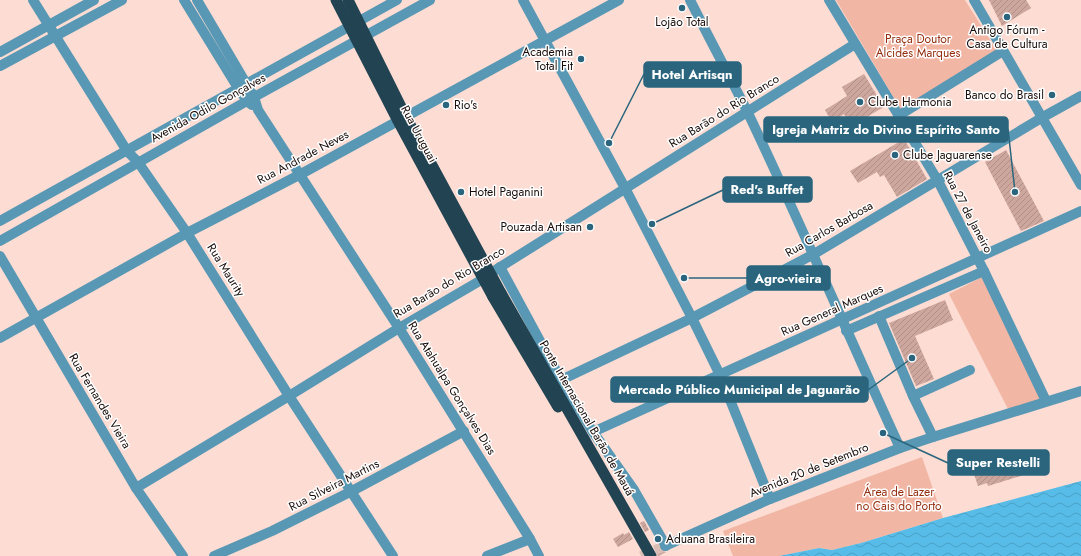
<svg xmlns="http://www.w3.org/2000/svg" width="1081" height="556" font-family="Jost,sans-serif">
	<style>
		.park { fill: #f2b6a5 }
		.water { fill: url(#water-waves) }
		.building { fill: url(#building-hatch) }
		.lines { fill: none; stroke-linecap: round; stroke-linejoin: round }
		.minor-tunnel { stroke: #dabdb5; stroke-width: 10; stroke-dasharray: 10 5; stroke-linecap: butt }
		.minor { stroke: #5898b4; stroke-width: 10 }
		.tertiary { stroke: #5898b4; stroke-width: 10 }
		.trunk { stroke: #214352; stroke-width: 11 }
		.trunk-bridge { stroke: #214352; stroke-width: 11 }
		.poi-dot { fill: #2a657d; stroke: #fff; stroke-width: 1.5 }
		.labels { text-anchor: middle; stroke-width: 3; stroke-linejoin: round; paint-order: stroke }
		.poi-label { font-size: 12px; fill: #190c08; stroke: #fff; text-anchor: start }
		.park-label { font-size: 12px; fill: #942e0f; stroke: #fff }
		.street-label { font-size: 12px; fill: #190c08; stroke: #fff }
		.leader { fill: none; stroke: #2a657d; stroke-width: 1.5 }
		.callout-dot { fill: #2a657d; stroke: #fff; stroke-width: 1.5 }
		.callout { fill: #2a657d; stroke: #2a657d; stroke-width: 1.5 }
		.callout-label { font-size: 13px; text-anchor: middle; font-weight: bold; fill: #fff }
	</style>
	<defs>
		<pattern id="water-waves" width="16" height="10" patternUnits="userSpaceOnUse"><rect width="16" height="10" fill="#57bde8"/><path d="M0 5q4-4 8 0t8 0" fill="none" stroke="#4ba1c6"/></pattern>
		<pattern id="building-hatch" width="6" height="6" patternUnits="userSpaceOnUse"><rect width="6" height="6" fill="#cda79d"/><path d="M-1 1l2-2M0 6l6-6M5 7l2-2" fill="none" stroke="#af8f86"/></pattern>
	</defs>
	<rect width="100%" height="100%" fill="#fcdcd3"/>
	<!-- park -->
	<g class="park">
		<polygon points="836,0 965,0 997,51 901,110"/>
		<polygon points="984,276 1043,399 1008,409 949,294"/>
		<polygon points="922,457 943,518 861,543 832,550 819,548 779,556 733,556 723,531"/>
	</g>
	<!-- water -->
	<polygon class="water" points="1081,481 1081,556 779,556 819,548 832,550 861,543 943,518"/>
	<!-- building -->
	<g class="building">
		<polygon points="989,0 1026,0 1031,8 1002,26"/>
		<polygon points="864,74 884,107 851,126 844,114 832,122 825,110 847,96 842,87"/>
		<polygon points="904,139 927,179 897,197 884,175 880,177 877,172 858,183 850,171"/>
		<polygon points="1006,150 1044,221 1021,231 985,162"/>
		<polygon points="945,300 953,320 915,336 934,379 916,386 889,323"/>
		<polygon points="1029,454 1034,472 988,486 987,483 978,486 973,471"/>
		<polygon points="644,521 649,530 645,532 640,523"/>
		<polygon points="629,532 633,539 618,547 613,539 623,533 624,535"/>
		<polygon points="658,544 661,551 666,552 659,556 658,556 654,547"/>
	</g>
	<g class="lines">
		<!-- minor-tunnel -->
		<polyline class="minor-tunnel" points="641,556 665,546"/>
		<!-- minor -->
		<g class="minor">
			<polyline points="33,0 127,151 138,162 187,233 289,396 393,556"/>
			<polyline points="184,0 238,88 247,101 252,105"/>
			<polyline points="197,0 254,97 258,110 399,328 530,539"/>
			<polyline points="523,0 625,188 692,318 720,375 770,499"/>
			<polyline points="0,52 94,0"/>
			<polyline points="0,66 122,0"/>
			<polyline points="1043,117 1081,96"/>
			<polyline points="0,256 136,488 183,556"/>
			<polyline points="879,316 913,396 933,437"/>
			<polyline points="846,331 984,271"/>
			<polyline points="561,380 593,432 634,490 666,546"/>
			<polyline points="913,396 970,370"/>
			<polyline points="593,432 1081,211"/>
			<polyline points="136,488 289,396 399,328 483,279"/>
			<polyline points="665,546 770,499 900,448"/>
			<polyline points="214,556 272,531 352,491 464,431"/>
			<polyline points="487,556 530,539 539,556"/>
		</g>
		<!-- tertiary -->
		<g class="tertiary">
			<path d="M 690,0 C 709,38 729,75 748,113 C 801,224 849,337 900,448 L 933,437 L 1081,391"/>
			<polyline points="829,0 938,181 984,271 1046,401"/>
			<polyline points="974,0 1081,185"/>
			<polyline points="898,116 1003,51"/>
			<polyline points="0,221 397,0"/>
			<polyline points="0,241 247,101 430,0"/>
			<polyline points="500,267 561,380 692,318 814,254 1043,117"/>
			<polyline points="494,271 855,44"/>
			<polyline points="0,338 187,233 301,174 619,0"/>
		</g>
		<!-- trunk -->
		<g class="trunk">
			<polyline points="336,0 398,121 493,297"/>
			<polyline points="348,0 406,117 501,293"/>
		</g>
		<!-- trunk-bridge -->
		<g class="trunk-bridge">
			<polyline points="501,293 651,556"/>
			<polyline points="493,297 558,407"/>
		</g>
	</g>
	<!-- markers -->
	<g class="poi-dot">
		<circle cx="682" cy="8" r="4"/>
		<circle cx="1007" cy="17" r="4"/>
		<circle cx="581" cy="59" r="4"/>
		<circle cx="1052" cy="95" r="4"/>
		<circle cx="860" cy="102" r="4"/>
		<circle cx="446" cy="105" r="4"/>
		<circle cx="895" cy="155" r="4"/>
		<circle cx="461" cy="192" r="4"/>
		<circle cx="590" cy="227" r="4"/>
		<circle cx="658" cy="539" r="4"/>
	</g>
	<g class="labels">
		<!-- poi labels -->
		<g class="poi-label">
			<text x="682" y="26" text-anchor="middle">Lojão Total</text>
			<text x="1007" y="34" text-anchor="middle">Antigo Fórum -<tspan x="1007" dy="14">Casa de Cultura</tspan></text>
			<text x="573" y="56" text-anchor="end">Academia<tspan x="573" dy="14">Total Fit</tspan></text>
			<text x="1044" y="99" text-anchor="end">Banco do Brasil</text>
			<text x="868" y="106">Clube Harmonia</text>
			<text x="454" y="109">Rio's</text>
			<text x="903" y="159">Clube Jaguarense</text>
			<text x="469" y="196">Hotel Paganini</text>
			<text x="582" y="231" text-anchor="end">Pouzada Artisan</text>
			<text x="666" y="543">Aduana Brasileira</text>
		</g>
		<!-- park labels -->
		<g class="park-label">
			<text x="918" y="43">Praça Doutor<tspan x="918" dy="14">Alcides Marques</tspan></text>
			<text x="899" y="496">Área de Lazer<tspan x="899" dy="14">no Cais do Porto</tspan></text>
		</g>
		<!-- street labels -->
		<g class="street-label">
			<text transform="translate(208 108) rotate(-29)" y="4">Avenida Odilo Gonçalves</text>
			<text transform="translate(724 111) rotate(-32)" y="4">Rua Barão do Rio Branco</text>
			<text transform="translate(419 134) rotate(62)" y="4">Rua Uruguai</text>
			<text transform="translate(303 157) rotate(-28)" y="4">Rua Andrade Neves</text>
			<text transform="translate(968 212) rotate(62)" y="4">Rua 27 de Janeiro</text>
			<text transform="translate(829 229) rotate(-30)" y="4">Rua Carlos Barbosa</text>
			<text transform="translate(226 270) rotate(58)" y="4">Rua Maurity</text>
			<text transform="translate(449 282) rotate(-31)" y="4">Rua Barão do Rio Branco</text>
			<text transform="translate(832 310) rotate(-24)" y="4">Rua General Marques</text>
			<text transform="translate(452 388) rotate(58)" y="4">Rua Atahualpa Gonçalves Dias</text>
			<text transform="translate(100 401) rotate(59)" y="4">Rua Fernandes Vieira</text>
			<text transform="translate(587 418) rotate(60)" y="4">Ponte Internacional Barão de Mauá</text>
			<text transform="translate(809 470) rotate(-22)" y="4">Avenida 20 de Setembro</text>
			<text transform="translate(334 485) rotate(-27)" y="4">Rua Silveira Martins</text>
		</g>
	</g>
	<!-- callouts -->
	<path class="leader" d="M609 143L644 74M1015 192L1008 129M652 224L723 190M684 278L747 278M912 358L868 390M883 433L948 463"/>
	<g class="callout-dot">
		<circle cx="609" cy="143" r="4"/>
		<circle cx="1015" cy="192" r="4"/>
		<circle cx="652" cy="224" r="4"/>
		<circle cx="684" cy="278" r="4"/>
		<circle cx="912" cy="358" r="4"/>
		<circle cx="883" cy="433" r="4"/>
	</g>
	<g class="callout">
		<rect x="644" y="62" width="97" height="25" rx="4"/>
		<rect x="764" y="117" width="244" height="25" rx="4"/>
		<rect x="723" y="177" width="89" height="25" rx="4"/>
		<rect x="747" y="266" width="83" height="24" rx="4"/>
		<rect x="611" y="377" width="257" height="25" rx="4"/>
		<rect x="948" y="450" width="101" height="25" rx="4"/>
	</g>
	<g class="callout-label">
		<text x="692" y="79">Hotel Artisqn</text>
		<text x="886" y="134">Igreja Matriz do Divino Espírito Santo</text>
		<text x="767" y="194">Red's Buffet</text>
		<text x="788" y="283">Agro-vieira</text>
		<text x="739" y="394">Mercado Público Municipal de Jaguarão</text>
		<text x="998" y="467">Super Restelli</text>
	</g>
</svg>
